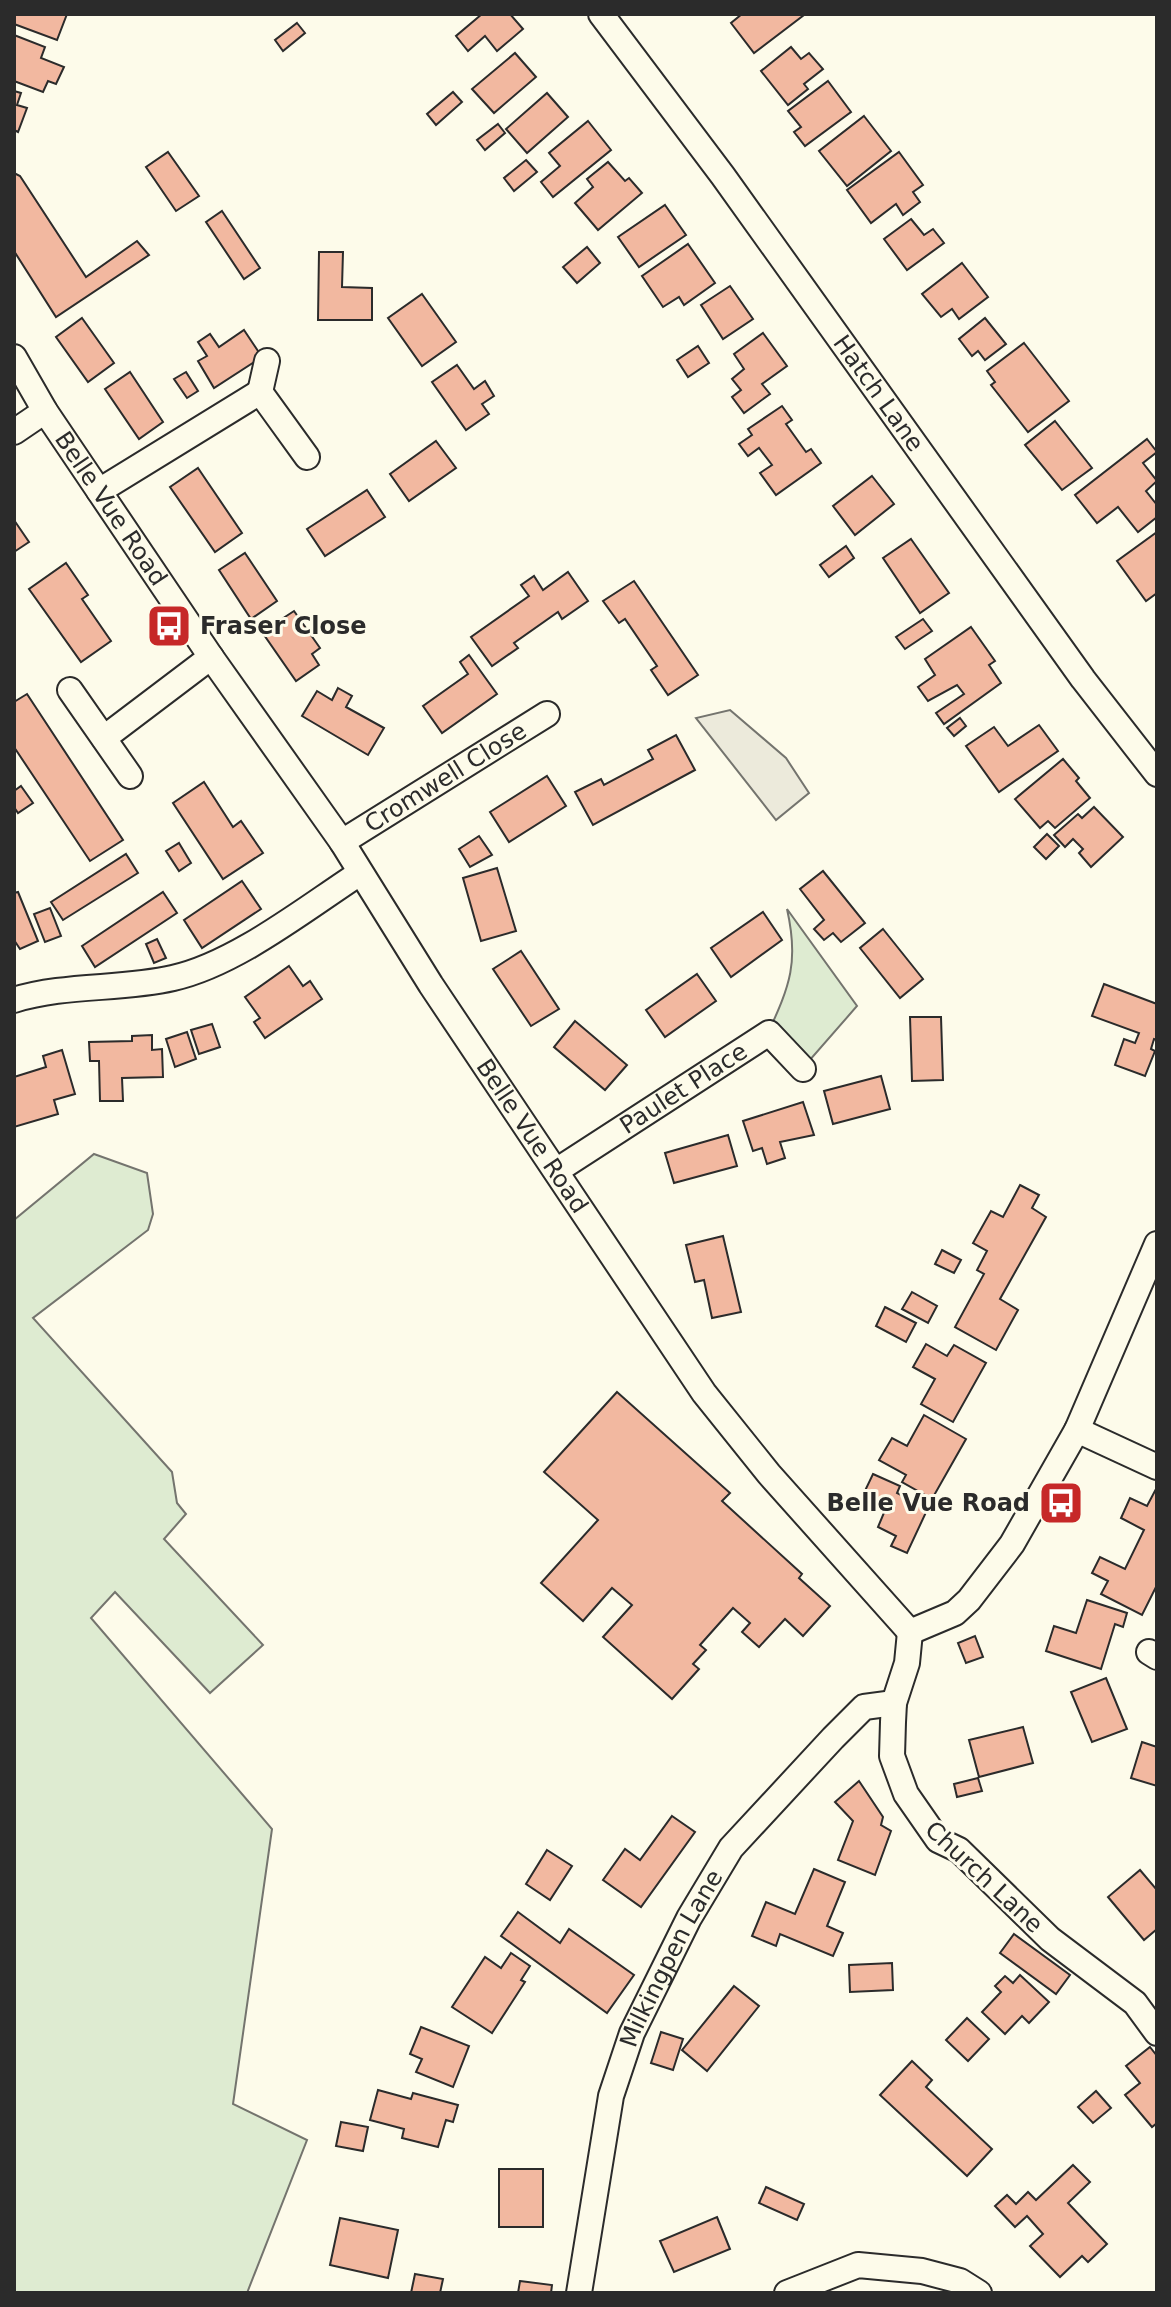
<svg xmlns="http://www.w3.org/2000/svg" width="1171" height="2307" font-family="'DejaVu Sans',sans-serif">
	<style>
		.green { fill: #deebd1; stroke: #74746e; stroke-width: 2 }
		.parking { fill: #eceadb; stroke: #74746e; stroke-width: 2 }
		.building { fill: #f2b8a0; stroke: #2b2b2b; stroke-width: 2 }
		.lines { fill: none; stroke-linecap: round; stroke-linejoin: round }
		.street-casing { stroke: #2b2b2b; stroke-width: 28 }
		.street { stroke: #fdfbea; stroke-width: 24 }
		.labels { text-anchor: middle; stroke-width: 6; stroke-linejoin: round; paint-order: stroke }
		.street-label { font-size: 24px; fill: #2b2b2b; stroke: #fdfbea }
		.poi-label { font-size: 24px; font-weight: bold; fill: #2b2b2b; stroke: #fdfbea; text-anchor: start }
	</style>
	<rect width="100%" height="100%" fill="#fdfbea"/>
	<!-- green -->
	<g class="green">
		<path d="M 787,909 L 857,1006 L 802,1069 L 768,1033 C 790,985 799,962 787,909 Z"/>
		<polygon points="94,1154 147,1173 153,1214 148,1230 33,1318 172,1472 177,1503 186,1514 164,1539 263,1645 210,1693 115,1592 91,1618 272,1829 233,2104 307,2140 247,2293 14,2293 14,1220"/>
	</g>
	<!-- parking -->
	<polygon class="parking" points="730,710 786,758 809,793 776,820 696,718"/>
	<!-- building -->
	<g class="building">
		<polygon points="14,14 67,14 57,40 14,24"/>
		<polygon points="482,14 510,14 523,29 497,51 485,36 468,51 456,36"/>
		<polygon points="742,14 804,14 804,15 754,53 731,23"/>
		<polygon points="297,23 305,33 283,51 275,40"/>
		<polygon points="14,35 45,47 41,58 64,67 56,84 48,81 43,92 14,81"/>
		<polygon points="791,47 801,59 809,53 823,69 804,84 808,89 788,105 761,71"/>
		<polygon points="515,53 536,77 494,113 472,89"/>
		<polygon points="828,81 851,112 805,146 794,132 801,127 788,111"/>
		<polygon points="14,91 21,93 17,105 27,108 18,132 14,130"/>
		<polygon points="453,92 462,102 436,125 427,114"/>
		<polygon points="547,93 568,117 527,153 506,129"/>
		<polygon points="864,116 891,151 847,186 819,151"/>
		<polygon points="588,121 611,150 553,197 541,182 560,166 549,153"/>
		<polygon points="498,124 505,133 485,150 477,140"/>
		<polygon points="168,152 199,196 176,211 146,167"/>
		<polygon points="899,152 923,185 913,192 920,202 903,215 896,204 871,223 847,190"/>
		<polygon points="526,160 537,172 514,191 504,178"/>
		<polygon points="608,162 625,181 629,178 642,193 598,230 575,203 593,187 587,179"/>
		<polygon points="14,173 20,176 86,277 137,241 149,255 56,317 14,251"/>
		<polygon points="665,205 686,235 639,267 618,237"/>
		<polygon points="222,211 260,268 244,279 206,222"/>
		<polygon points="911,219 924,235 933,229 944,243 907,270 884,239"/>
		<polygon points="688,244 715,283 684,305 679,297 663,307 642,276"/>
		<polygon points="587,247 600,263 577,283 563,267"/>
		<polygon points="319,252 343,252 342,287 372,288 372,320 318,320"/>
		<polygon points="962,263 988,297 959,319 952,309 941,317 922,294"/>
		<polygon points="730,286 753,319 723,339 701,305"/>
		<polygon points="422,294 456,342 422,366 388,318"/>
		<polygon points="82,318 114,363 88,382 56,337"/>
		<polygon points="985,318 1006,344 985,360 978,351 972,356 959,339"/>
		<polygon points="244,330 262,357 214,388 198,361 207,356 198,342 210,334 219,347"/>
		<polygon points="763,333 787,366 762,384 770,394 744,413 732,397 741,390 732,379 744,369 734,354"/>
		<polygon points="1024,343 1069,401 1028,432 991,385 995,382 987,371"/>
		<polygon points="698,346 709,363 688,377 677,360"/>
		<polygon points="457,365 474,389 485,381 494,396 482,404 489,414 466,430 432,382"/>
		<polygon points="130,372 163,422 139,439 105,389"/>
		<polygon points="186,372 198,391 187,398 174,379"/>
		<polygon points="782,406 792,420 786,424 806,452 811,449 821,463 776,495 760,473 772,465 759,448 748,456 739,444 752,435 748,429"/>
		<polygon points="1055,421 1092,468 1062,490 1025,445"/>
		<polygon points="1147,439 1157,452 1143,463 1157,481 1146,491 1157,505 1157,517 1138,532 1118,507 1097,523 1075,495"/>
		<polygon points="436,441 456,468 409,501 390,474"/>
		<polygon points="198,468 242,533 215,552 170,487"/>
		<polygon points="872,476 894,504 855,535 833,506"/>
		<polygon points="367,490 385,517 325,556 307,529"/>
		<polygon points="14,520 29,542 14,552"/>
		<polygon points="1157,532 1157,593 1146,601 1117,561"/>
		<polygon points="911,539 949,593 920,613 883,558"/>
		<polygon points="846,546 854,558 829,577 820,565"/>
		<polygon points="245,553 277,601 251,619 219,570"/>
		<polygon points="66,563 88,595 82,599 111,641 81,662 29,589"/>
		<polygon points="568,572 588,601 562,619 558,612 514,643 518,648 492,666 471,637 529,596 521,585 534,576 543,590"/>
		<polygon points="634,581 698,675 668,695 651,670 657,666 625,619 619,623 603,601"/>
		<polygon points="294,611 320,648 312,654 319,665 296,681 262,632"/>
		<polygon points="923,619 932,631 905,649 896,637"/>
		<polygon points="971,627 995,661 989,665 1001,683 944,724 936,713 964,694 957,685 928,701 918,687 935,675 925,659"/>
		<polygon points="469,655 497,694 442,733 423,706 468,674 460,662"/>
		<polygon points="338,688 352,696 346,707 384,728 368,755 302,716 317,691 332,700"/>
		<polygon points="27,694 123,840 90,861 14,747 14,702"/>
		<polygon points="960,718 966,726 954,736 947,728"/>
		<polygon points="1039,725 1058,751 999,792 966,746 994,727 1008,746"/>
		<polygon points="676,735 695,770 593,825 575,792 601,779 604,785 653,759 648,750"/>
		<polygon points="1063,759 1079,778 1076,781 1090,798 1055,828 1048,821 1040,828 1015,799"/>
		<polygon points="547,776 566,806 509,842 490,812"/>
		<polygon points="204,782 233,827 241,821 263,853 223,879 173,803"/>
		<polygon points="21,786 33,803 18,813 14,807 14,791"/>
		<polygon points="1094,807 1123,837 1091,867 1079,853 1083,849 1073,839 1065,847 1054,835 1078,814 1082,818"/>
		<polygon points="1047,834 1059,846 1046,859 1034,847"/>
		<polygon points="479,836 492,855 470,867 459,849"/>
		<polygon points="179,843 191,863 179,871 166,851"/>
		<polygon points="126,854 138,873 63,920 51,902"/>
		<polygon points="497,868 516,931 481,941 463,878"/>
		<polygon points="823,871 865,923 841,942 833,933 824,940 814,929 824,920 800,889"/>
		<polygon points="242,881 261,909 202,948 184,920"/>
		<polygon points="18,892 38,941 20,949 14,940 14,893"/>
		<polygon points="163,892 177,913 95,967 82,946"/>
		<polygon points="50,908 61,936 45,942 34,914"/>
		<polygon points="763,912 782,940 731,977 711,948"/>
		<polygon points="883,929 923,979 900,998 860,948"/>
		<polygon points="157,939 166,958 154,963 146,944"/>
		<polygon points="521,951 559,1009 531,1026 493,969"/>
		<polygon points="289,966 303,986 310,981 322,999 265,1038 254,1022 260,1018 245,997"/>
		<polygon points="697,974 716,1001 665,1037 646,1010"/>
		<polygon points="1104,984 1157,1004 1157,1040 1154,1039 1151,1049 1155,1051 1145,1076 1115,1065 1124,1039 1135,1043 1139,1033 1092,1016"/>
		<polygon points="910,1017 941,1017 943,1080 912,1081"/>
		<polygon points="575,1021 627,1065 605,1090 554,1047"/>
		<polygon points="212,1024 220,1047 199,1054 191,1030"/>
		<polygon points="187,1032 196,1059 175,1067 166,1039"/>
		<polygon points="152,1035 152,1050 162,1049 163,1077 122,1078 123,1101 100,1101 99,1061 90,1061 89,1042 132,1041 132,1036"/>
		<polygon points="62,1050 75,1094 54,1100 58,1114 14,1127 14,1077 46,1067 43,1056"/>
		<polygon points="881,1076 890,1109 833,1124 824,1091"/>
		<polygon points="803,1102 814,1135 780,1142 785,1158 767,1164 762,1148 753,1151 743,1121"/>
		<polygon points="728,1135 737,1166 674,1183 665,1153"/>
		<polygon points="1020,1185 1039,1195 1032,1208 1046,1217 1000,1299 1018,1310 996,1350 955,1327 984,1274 977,1270 987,1251 973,1243 991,1211 1003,1217"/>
		<polygon points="723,1236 741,1312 712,1318 704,1280 695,1282 686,1245"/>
		<polygon points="942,1250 961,1260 954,1273 935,1264"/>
		<polygon points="912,1292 937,1306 928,1323 902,1309"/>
		<polygon points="885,1307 916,1323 906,1342 876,1326"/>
		<polygon points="926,1344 947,1356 954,1345 986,1363 953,1422 921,1404 935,1379 913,1367"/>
		<polygon points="617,1392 730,1493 722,1501 802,1574 799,1578 830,1606 803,1636 785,1619 759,1647 742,1632 750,1623 733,1608 700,1645 706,1650 693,1664 699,1669 672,1699 603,1637 632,1605 612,1588 583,1621 541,1583 598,1520 544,1472"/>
		<polygon points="924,1415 966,1439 932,1499 902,1482 906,1475 879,1460 892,1438 907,1446"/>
		<polygon points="873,1474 900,1486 897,1493 928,1508 907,1553 891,1546 896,1536 878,1527 886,1508 862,1497"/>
		<polygon points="1156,1489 1157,1585 1142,1615 1101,1594 1108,1581 1092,1573 1100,1557 1125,1569 1144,1530 1121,1518 1130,1498 1147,1506"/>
		<polygon points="1087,1600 1127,1613 1123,1627 1115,1624 1101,1669 1046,1651 1054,1626 1076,1633"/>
		<polygon points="975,1636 983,1657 966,1663 958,1643"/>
		<polygon points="1106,1678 1127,1729 1092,1742 1071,1692"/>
		<polygon points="1023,1727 1033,1763 979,1777 969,1740"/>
		<polygon points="1142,1742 1157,1747 1157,1786 1131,1778"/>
		<polygon points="978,1778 982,1791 957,1797 954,1784"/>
		<polygon points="859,1781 883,1817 881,1825 891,1831 875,1875 838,1860 853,1821 835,1802"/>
		<polygon points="672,1816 695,1832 641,1907 603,1880 625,1849 640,1860"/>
		<polygon points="547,1850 572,1866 550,1900 526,1884"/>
		<polygon points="814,1869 845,1882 827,1926 843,1933 833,1956 780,1934 776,1946 752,1936 766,1902 795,1914"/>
		<polygon points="1140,1870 1157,1890 1157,1929 1144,1940 1108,1897"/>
		<polygon points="518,1912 560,1943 569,1929 634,1975 607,2013 501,1936"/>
		<polygon points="1014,1934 1070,1975 1056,1994 1000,1953"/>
		<polygon points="511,1953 530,1966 521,1980 525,1982 492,2033 452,2007 485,1957 501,1968"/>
		<polygon points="892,1963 893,1990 850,1992 849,1965"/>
		<polygon points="1020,1975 1049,2002 1029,2023 1022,2016 1005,2034 982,2012 1001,1992 995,1986 1005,1976 1013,1983"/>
		<polygon points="734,1986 759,2006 707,2071 682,2050"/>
		<polygon points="967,2018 989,2039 968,2061 946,2040"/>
		<polygon points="421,2027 469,2046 453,2087 416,2072 422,2059 410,2054"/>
		<polygon points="661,2032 683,2039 673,2070 651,2063"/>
		<polygon points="1150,2047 1157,2056 1157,2123 1152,2127 1125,2095 1140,2083 1126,2066"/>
		<polygon points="912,2061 932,2080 926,2087 992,2149 967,2176 880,2095"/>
		<polygon points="378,2090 411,2099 413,2093 458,2105 453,2122 446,2120 438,2147 402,2138 404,2129 370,2120"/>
		<polygon points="1096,2091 1111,2108 1093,2123 1078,2107"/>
		<polygon points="341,2122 368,2127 363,2151 336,2146"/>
		<polygon points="1073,2165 1090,2182 1068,2203 1107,2244 1088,2262 1082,2256 1060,2277 1030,2246 1043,2234 1027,2216 1015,2227 995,2206 1007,2195 1016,2204 1028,2192 1036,2200"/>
		<rect x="499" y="2169" width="44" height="58"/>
		<polygon points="766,2187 804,2204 797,2220 759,2203"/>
		<polygon points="717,2217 730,2249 674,2272 660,2241"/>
		<polygon points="340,2218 398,2230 388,2278 330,2265"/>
		<polygon points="415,2274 443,2279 440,2293 411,2293"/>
		<polygon points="520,2281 552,2285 551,2293 518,2293"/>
	</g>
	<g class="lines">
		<!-- street casing -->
		<g class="street-casing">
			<g id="street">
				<path id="s1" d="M 601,14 L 723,176 L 1083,679 L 1157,774"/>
				<path id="s2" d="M 14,357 L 45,411 L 99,491 L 211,657 L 342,842 L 431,985 L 704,1393 L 769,1474 L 910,1632"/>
				<polyline points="267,361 260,392 307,457"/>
				<polyline points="14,432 45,411"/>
				<polyline points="99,491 260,392"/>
				<polyline points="70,690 130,776"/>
				<polyline points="104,738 211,657"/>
				<path id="s3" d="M 342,842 L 547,714"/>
				<path d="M 14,1000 C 65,984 121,990 173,978 C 236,964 306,908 360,873"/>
				<path id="s4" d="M 556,1171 L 769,1033 L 803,1069"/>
				<polyline points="1077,1430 1157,1467"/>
				<polyline points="910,1632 907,1663 894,1703 893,1722 892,1756 906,1794 938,1840 959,1850 1050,1939 1135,2003 1157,2033"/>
				<polyline points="910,1632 955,1613 969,1600 1012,1544 1077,1430 1157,1244"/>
				<polyline points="1149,1652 1157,1657"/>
				<path id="s5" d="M 579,2293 L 611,2096 L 632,2033 L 689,1918 L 731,1848 L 833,1738 L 864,1707 L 894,1703"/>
				<polyline points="787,2293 858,2265 922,2271 960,2281 979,2293"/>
			</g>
		</g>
		<!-- street -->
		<use href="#street" class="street"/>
	</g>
	<!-- icons -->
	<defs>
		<g id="bus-square" transform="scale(2.3)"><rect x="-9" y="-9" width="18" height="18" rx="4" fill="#c62828" stroke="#fdfbea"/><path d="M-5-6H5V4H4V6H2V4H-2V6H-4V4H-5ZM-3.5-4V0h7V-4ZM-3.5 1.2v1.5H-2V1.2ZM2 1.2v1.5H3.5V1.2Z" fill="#fff"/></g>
	</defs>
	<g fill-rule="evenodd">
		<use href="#bus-square" x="169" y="626"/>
		<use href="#bus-square" x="1061" y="1503"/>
	</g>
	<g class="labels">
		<!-- street labels -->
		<g class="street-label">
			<text dy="8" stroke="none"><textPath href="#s1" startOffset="470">Hatch Lane</textPath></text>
			<text dy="8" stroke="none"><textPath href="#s2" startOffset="180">Belle Vue Road</textPath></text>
			<text dy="8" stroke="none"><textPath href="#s3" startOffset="122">Cromwell Close</textPath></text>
			<text dy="8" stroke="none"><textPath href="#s4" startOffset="152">Paulet Place</textPath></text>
			<text dy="8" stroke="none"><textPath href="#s2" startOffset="936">Belle Vue Road</textPath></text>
			<text transform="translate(984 1877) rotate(43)" y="8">Church Lane</text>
			<text dy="8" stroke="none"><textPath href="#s5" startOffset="350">Milkingpen Lane</textPath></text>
		</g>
		<!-- poi labels -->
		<g class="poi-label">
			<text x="200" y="634">Fraser Close</text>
			<text x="1030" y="1511" text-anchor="end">Belle Vue Road</text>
		</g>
	</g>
	<!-- border -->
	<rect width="1171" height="2307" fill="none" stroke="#2b2b2b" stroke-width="32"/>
</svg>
